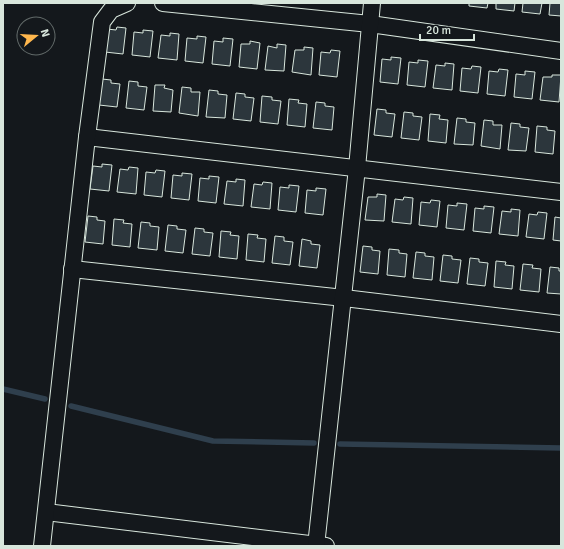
<svg xmlns="http://www.w3.org/2000/svg" width="564" height="549" font-family="Signika,sans-serif">
	<style>
		.lines { fill: none; stroke-linecap: round; stroke-linejoin: round }
		.stream { stroke: #2f3f4d; stroke-width: 5.5 }
		.building { fill: #2c363c; stroke: #d8e6dc }
		.street-casing { stroke: #d8e6dc; stroke-width: 18 }
		.street { stroke: #14181c; stroke-width: 16 }
	</style>
	<rect width="100%" height="100%" fill="#14181c"/>
	<g class="lines">
		<!-- stream -->
		<g class="stream">
			<polyline points="3,389 45,399"/>
			<polyline points="71,406 213,441 314,443"/>
			<polyline points="340,444 561,448"/>
		</g>
	</g>
	<!-- building -->
	<g class="building">
		<polygon points="469,3 488,3 487,8 469,6"/>
		<polygon points="496,3 515,3 514,11 496,9"/>
		<polygon points="523,3 542,3 540,14 522,12"/>
		<polygon points="550,3 561,3 561,16 549,15"/>
		<polygon points="117,27 126,28 123,54 105,52 107,29 116,30"/>
		<polygon points="143,30 153,31 150,57 132,55 134,32 143,33"/>
		<polygon points="170,33 179,34 177,60 158,58 161,35 170,36"/>
		<polygon points="197,36 206,37 203,63 185,61 187,38 197,39"/>
		<polygon points="223,38 233,39 230,66 212,64 214,41 223,42"/>
		<polygon points="250,41 260,43 257,69 239,67 241,44 250,44"/>
		<polygon points="277,44 286,45 284,71 265,70 268,46 277,48"/>
		<polygon points="304,47 313,48 311,75 292,72 295,50 304,50"/>
		<polygon points="331,50 340,51 337,77 319,75 321,52 330,53"/>
		<polygon points="391,57 401,58 398,84 380,82 382,59 391,60"/>
		<polygon points="418,60 428,61 425,87 407,85 409,62 418,63"/>
		<polygon points="445,63 454,64 452,90 433,88 436,65 445,66"/>
		<polygon points="472,66 481,67 478,93 460,91 462,68 471,69"/>
		<polygon points="499,69 508,70 505,96 487,94 489,71 498,72"/>
		<polygon points="525,71 535,72 532,99 514,97 516,74 525,75"/>
		<polygon points="552,75 561,75 559,102 540,100 543,77 552,77"/>
		<polygon points="102,79 111,80 111,83 120,84 117,107 99,105"/>
		<polygon points="129,81 138,82 138,86 147,87 144,110 126,108"/>
		<polygon points="155,85 165,85 164,88 173,90 171,112 153,111"/>
		<polygon points="182,87 191,88 191,92 200,92 198,116 179,113"/>
		<polygon points="209,90 218,91 218,94 227,95 225,118 206,117"/>
		<polygon points="236,93 245,94 245,97 254,98 251,121 233,119"/>
		<polygon points="262,96 272,97 272,100 281,101 278,124 260,122"/>
		<polygon points="289,99 299,100 298,103 307,104 305,127 287,125"/>
		<polygon points="316,102 325,103 325,106 334,107 332,130 313,128"/>
		<polygon points="377,109 386,110 386,113 395,114 392,137 374,135"/>
		<polygon points="404,112 413,113 413,116 422,117 419,140 401,138"/>
		<polygon points="430,114 440,115 439,119 448,120 446,143 428,141"/>
		<polygon points="457,118 466,119 466,122 475,123 473,145 454,144"/>
		<polygon points="484,120 493,121 493,125 502,125 500,149 481,146"/>
		<polygon points="511,123 520,124 520,127 529,128 526,151 508,150"/>
		<polygon points="537,126 547,127 547,130 555,131 553,154 535,152"/>
		<polygon points="102,164 112,165 109,191 90,189 93,166 102,167"/>
		<polygon points="129,167 138,168 136,194 117,192 120,169 128,170"/>
		<polygon points="156,170 165,171 162,197 144,195 146,172 155,173"/>
		<polygon points="182,173 192,174 189,200 171,198 173,175 182,176"/>
		<polygon points="209,176 219,177 216,203 198,201 200,178 209,179"/>
		<polygon points="236,179 245,180 243,206 224,204 227,181 236,182"/>
		<polygon points="263,182 272,183 270,209 251,207 254,184 262,185"/>
		<polygon points="289,185 299,186 296,212 278,210 280,187 289,188"/>
		<polygon points="316,188 326,189 323,215 305,213 307,190 316,191"/>
		<polygon points="377,194 386,195 384,221 365,220 368,197 377,197"/>
		<polygon points="404,197 413,198 411,224 392,222 395,199 403,200"/>
		<polygon points="431,200 440,201 437,227 419,225 421,202 430,203"/>
		<polygon points="457,203 467,204 464,230 446,228 448,205 457,206"/>
		<polygon points="484,206 494,207 491,233 473,231 475,208 484,209"/>
		<polygon points="511,209 520,210 518,236 499,234 502,211 511,212"/>
		<polygon points="538,212 547,213 544,239 526,237 529,214 537,215"/>
		<polygon points="88,216 97,217 97,220 105,221 103,244 85,242"/>
		<polygon points="555,217 561,218 561,241 553,240"/>
		<polygon points="114,219 124,220 123,223 132,224 130,247 112,245"/>
		<polygon points="141,222 150,223 150,226 159,227 157,250 138,248"/>
		<polygon points="168,225 177,226 177,229 186,230 183,253 165,251"/>
		<polygon points="195,228 204,229 204,232 213,233 210,256 192,254"/>
		<polygon points="221,231 231,232 230,235 239,236 237,259 219,257"/>
		<polygon points="248,234 258,235 257,238 266,239 264,262 246,260"/>
		<polygon points="275,236 284,237 284,241 293,242 290,265 272,263"/>
		<polygon points="302,239 311,241 311,244 320,245 317,268 299,266"/>
		<polygon points="363,246 372,247 372,250 380,251 378,274 360,272"/>
		<polygon points="389,249 399,250 399,253 407,254 405,277 387,275"/>
		<polygon points="416,252 425,253 425,256 434,257 432,280 413,278"/>
		<polygon points="443,255 452,256 452,259 461,260 458,283 440,281"/>
		<polygon points="470,258 479,259 479,262 488,263 485,286 467,284"/>
		<polygon points="496,261 506,262 505,265 514,266 512,289 494,287"/>
		<polygon points="523,264 533,265 532,268 541,269 539,292 520,290"/>
		<polygon points="550,267 559,268 559,271 561,271 561,294 547,293"/>
	</g>
	<g class="lines">
		<!-- street casing -->
		<g class="street-casing">
			<g id="street">
				<polyline points="163,3 370,24 561,51"/>
				<polyline points="87,137 561,192"/>
				<polyline points="72,269 344,298 561,324"/>
				<polyline points="46,512 326,546"/>
				<polyline points="42,546 87,137 102,22 111,10 127,3"/>
				<polyline points="316,546 357,168 372,3"/>
			</g>
		</g>
		<!-- street -->
		<use href="#street" class="street"/>
	</g>
	<!-- border -->
	<rect width="564" height="549" fill="none" stroke="#d8e6dc" stroke-width="8"/>
	<!-- north arrow -->
	<g transform="translate(36 36) rotate(72)"><circle r="19" fill="#14181c" stroke="#626a69"/>
	<path d="M0-3L7 15L0 10L-7 15Z" fill="#ffb74d"/>
	<text y="-6" font-size="11" font-weight="bold" text-anchor="middle" fill="#d8e6dc">N</text>
	</g>
	<!-- scale -->
	<path d="M420 34v6h54v-6" fill="none" stroke="#d8e6dc" stroke-width="2"/>
	<text x="426" y="34" font-size="12" fill="#d8e6dc" stroke="#14181c" stroke-width="3" paint-order="stroke">20 m</text>
</svg>
